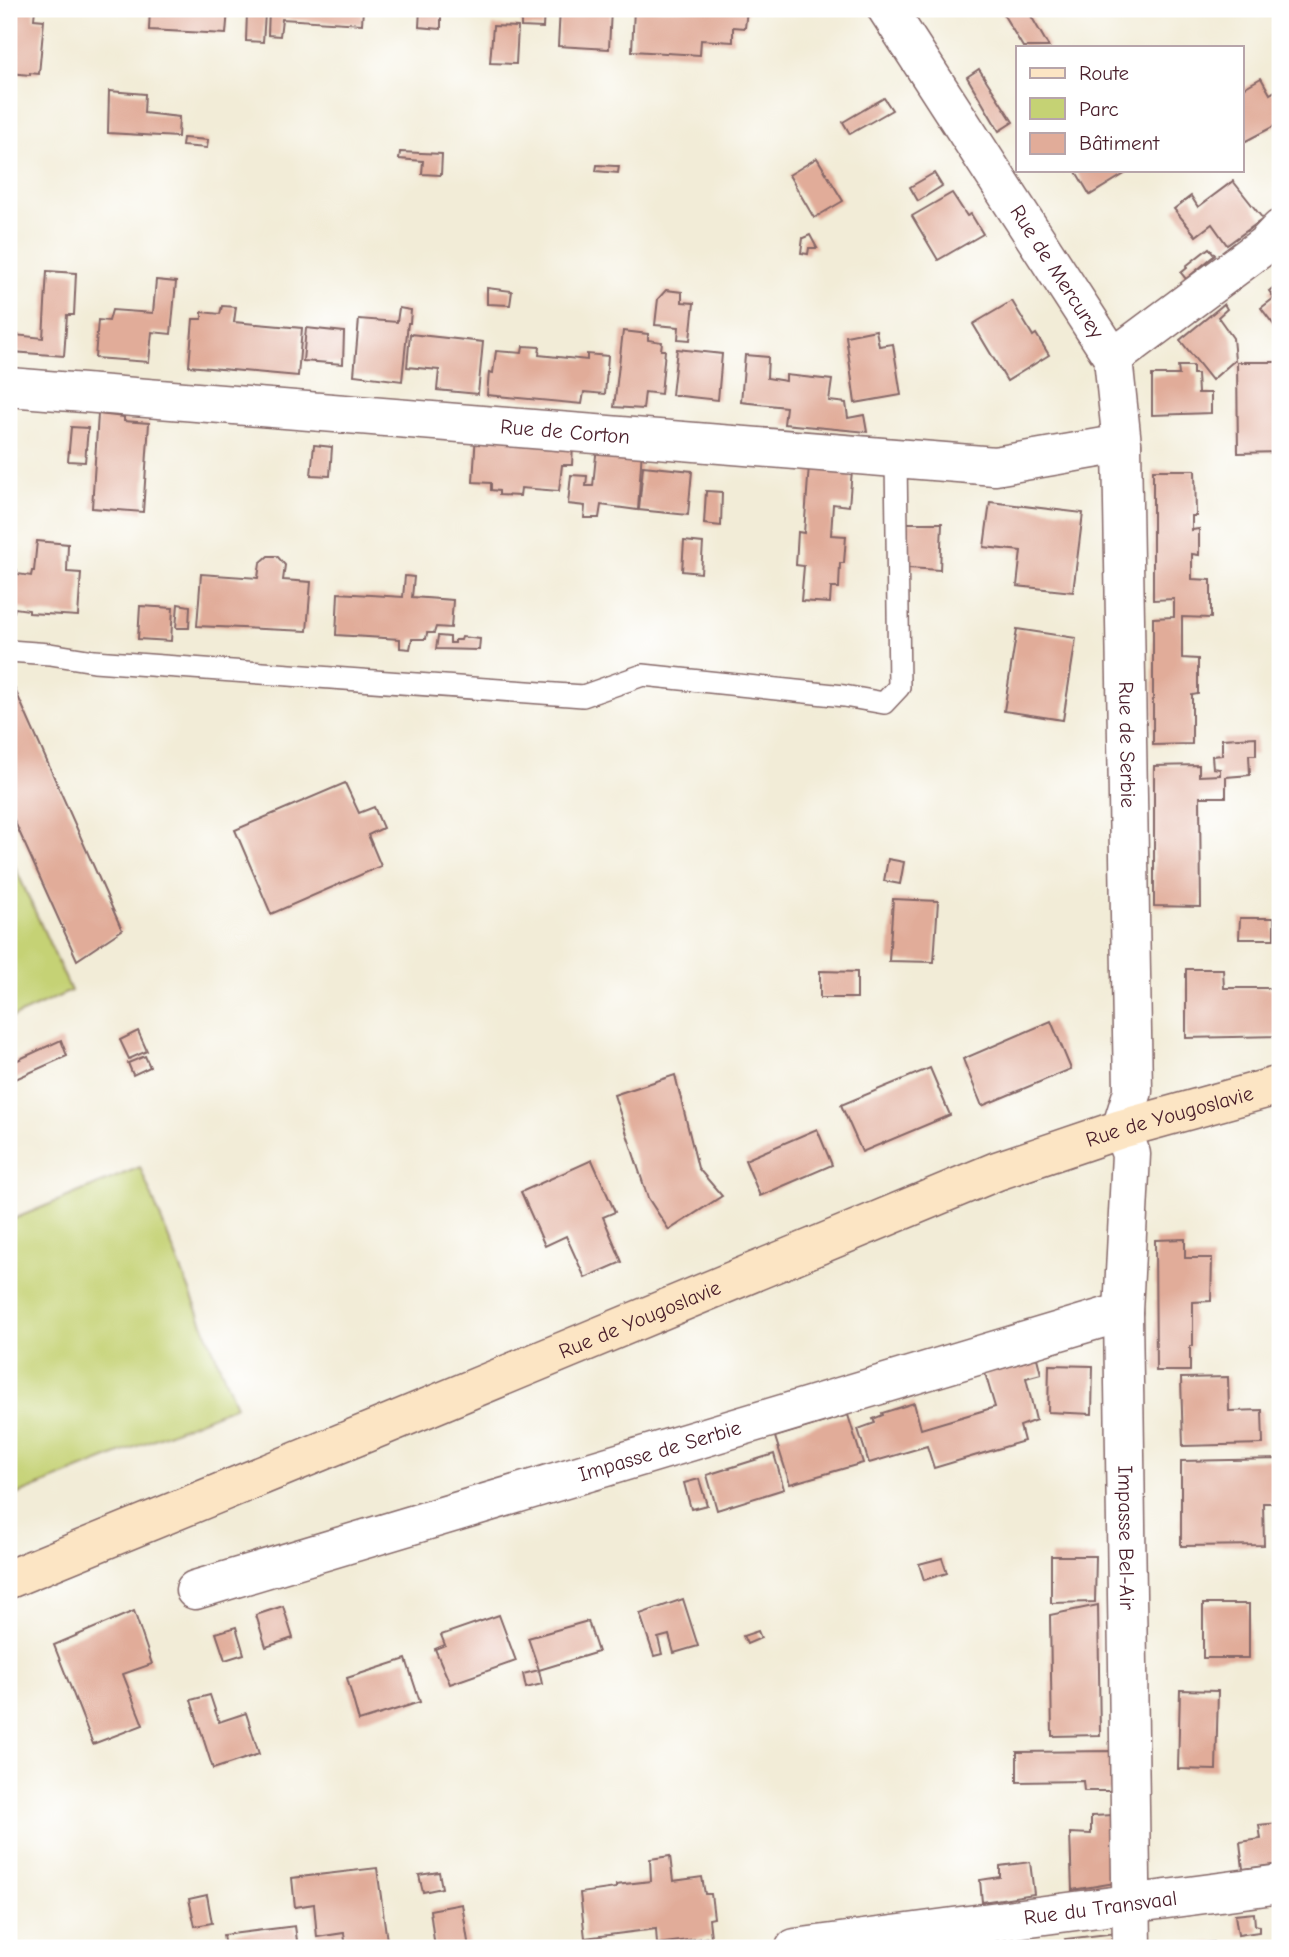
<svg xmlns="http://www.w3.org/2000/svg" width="1289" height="1957" font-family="'Comic Neue',sans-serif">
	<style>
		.green { fill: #c5d274; stroke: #887850; stroke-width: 2 }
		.building { fill: #e1ac99 }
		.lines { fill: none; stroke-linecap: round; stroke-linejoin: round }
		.service-casing { stroke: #856767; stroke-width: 24 }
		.minor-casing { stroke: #856767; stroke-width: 41 }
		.secondary-casing { stroke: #856767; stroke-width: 41 }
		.service { stroke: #fff; stroke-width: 21 }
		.minor { stroke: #fff; stroke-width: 38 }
		.secondary { stroke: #fce5c4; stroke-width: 38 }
		.labels { text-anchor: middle; stroke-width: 5; stroke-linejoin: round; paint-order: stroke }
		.street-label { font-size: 21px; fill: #4a1f2b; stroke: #fff }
	</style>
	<rect width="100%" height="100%" fill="#fff"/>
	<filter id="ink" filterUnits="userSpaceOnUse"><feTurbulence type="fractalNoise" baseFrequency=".0143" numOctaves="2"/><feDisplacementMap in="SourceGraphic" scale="14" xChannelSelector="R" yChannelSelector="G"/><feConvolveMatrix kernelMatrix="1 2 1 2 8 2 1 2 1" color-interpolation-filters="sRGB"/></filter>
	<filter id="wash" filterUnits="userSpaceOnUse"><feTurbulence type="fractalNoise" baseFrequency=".00686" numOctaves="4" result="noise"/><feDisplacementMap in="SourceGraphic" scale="28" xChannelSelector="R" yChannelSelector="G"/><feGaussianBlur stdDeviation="1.57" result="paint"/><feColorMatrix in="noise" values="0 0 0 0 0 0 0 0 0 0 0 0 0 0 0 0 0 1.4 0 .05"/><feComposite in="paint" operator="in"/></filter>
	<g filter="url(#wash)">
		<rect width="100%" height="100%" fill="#f2ecd7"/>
		<!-- green -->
		<g class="green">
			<polygon points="9,854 71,991 9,1019"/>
			<polygon points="140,1167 236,1406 9,1498 9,1221"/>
		</g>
		<g id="blocks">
			<!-- building -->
			<g class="building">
				<polygon points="9,9 35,9 34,19 44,20 39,74 30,73 30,75 9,73"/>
				<polygon points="150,9 228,9 226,34 149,30"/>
				<polygon points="269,9 363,9 362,24 282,19 280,36 268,35"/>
				<polygon points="420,9 441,9 441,29 419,27"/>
				<polygon points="521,9 544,9 543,28 521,27"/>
				<polygon points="560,9 611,9 609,49 558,46"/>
				<polygon points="634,9 747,9 745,28 733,27 733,42 701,40 700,55 632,51"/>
				<polygon points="1000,9 1027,9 1049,47 1023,47"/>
				<polygon points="247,13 265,14 263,42 246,41"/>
				<polygon points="493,26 518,27 516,64 490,63"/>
				<polygon points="979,69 1013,122 999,131 967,77"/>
				<polygon points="1261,78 1270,94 1280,88 1280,123 1242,143 1242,89"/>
				<polygon points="109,91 145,94 144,113 179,117 178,137 108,133"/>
				<polygon points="884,98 892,110 850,134 843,122"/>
				<polygon points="183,138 208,140 207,148 182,146"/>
				<polygon points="400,152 442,154 441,175 422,174 423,161 399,159"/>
				<polygon points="817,158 843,201 814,218 789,175"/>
				<polygon points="597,165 615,166 619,166 618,173 596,171"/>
				<polygon points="1075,170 1131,170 1090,195"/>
				<polygon points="934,173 942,186 918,201 910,187"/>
				<polygon points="1233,181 1263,219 1227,245 1212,224 1196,236 1174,209 1191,196 1198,207"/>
				<polygon points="952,193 967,216 971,214 983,234 938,260 912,216"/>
				<polygon points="810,235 817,248 809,248 808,254 801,253 803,238"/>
				<polygon points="1209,248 1215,255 1186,279 1181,273 1187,268 1186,266"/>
				<polygon points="47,271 76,273 74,315 67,315 64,356 13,352 15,335 43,338"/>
				<polygon points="156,280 176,282 171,334 152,332 149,362 95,358 98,320 109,321 112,310 153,313"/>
				<polygon points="1280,282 1280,333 1261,308 1274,298 1269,291"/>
				<polygon points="487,288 512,291 510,305 487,304"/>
				<polygon points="666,290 682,292 682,302 694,303 690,340 678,339 679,327 655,325 658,299"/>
				<polygon points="1012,301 1033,336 1036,334 1049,355 1007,381 973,324"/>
				<polygon points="1224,304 1227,309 1218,317 1233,338 1235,360 1212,380 1180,340"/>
				<polygon points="222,306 236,307 234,322 302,328 298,376 189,366 193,319 202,319 202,312 220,314"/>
				<polygon points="399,308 411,310 410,323 408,323 402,381 354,375 359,319 397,322"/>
				<polygon points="306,328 344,332 343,364 303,361"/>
				<polygon points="876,330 879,346 893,344 901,395 855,403 846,336"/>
				<polygon points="623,331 648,334 648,340 662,342 661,350 665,350 661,394 645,392 643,409 614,407"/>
				<polygon points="410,334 483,342 478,394 437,390 439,370 407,367"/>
				<polygon points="523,346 540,347 539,355 587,360 587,354 608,356 605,394 584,392 582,404 487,395 489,372 493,373 496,351 522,353"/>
				<polygon points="677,349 722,354 718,400 672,395"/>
				<polygon points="745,355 768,357 767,378 786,381 786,375 832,380 829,401 846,403 848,418 864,415 867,432 784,424 786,407 741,402"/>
				<polygon points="1237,362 1280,362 1280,452 1238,453"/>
				<polygon points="1178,366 1193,366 1193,374 1197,374 1198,393 1211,393 1211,413 1152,415 1152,375 1179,375"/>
				<polygon points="98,414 124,417 124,421 149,423 143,512 92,508"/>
				<polygon points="71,427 88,428 85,462 68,461"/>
				<polygon points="476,433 573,442 572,465 562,465 559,491 521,488 520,496 499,495 499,491 491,490 491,483 473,482"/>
				<polygon points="314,445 332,447 330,476 311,475"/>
				<polygon points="597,445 642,449 638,510 601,505 599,518 584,518 585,506 568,504 571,475 587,476 586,486 593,486"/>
				<polygon points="809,465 852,470 849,506 833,504 831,535 846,536 844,563 840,563 839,588 831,588 830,603 801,601 804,566 796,565 798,532 804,533"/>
				<polygon points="643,466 692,471 688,515 639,510"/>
				<polygon points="1153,470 1195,470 1196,516 1192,516 1192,530 1199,529 1199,555 1192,554 1192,579 1211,580 1211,618 1182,617 1182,658 1198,659 1198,694 1192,695 1192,744 1153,745 1153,618 1174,617 1174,599 1153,600"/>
				<polygon points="706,491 722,492 721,526 704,524"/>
				<polygon points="990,502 1083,513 1073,592 1017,586 1021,551 984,547"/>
				<polygon points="907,523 942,523 940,570 908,568"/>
				<polygon points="37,541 68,544 67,572 81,573 78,616 29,613 29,610 15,608 14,612 9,612 9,569 17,570 17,574 31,576 32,571 34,571"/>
				<polygon points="684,541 703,543 701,573 682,571"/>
				<polygon points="268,556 277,556 285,565 283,580 311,582 307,631 197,626 201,574 258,578 260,563"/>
				<polygon points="405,576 414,577 412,597 453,600 451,628 436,627 434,633 427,633 426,639 412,639 410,649 400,648 400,639 336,635 338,593 403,597"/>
				<polygon points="178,604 190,606 189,628 176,628"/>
				<polygon points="140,606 173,608 171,641 138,639"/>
				<polygon points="1017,629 1076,638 1063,720 1004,711"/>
				<polygon points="438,636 450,637 450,643 455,643 455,640 461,640 462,637 480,639 479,650 436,649"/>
				<polygon points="9,676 122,930 77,960 9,809"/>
				<polygon points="1256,737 1256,755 1249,755 1250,775 1226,777 1226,797 1200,797 1201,907 1154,906 1154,766 1199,765 1199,776 1220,775 1220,769 1213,768 1212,756 1222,755 1222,739"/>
				<polygon points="345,783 359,813 374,807 383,828 368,835 381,866 271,914 235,830"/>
				<polygon points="888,859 904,862 900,884 884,881"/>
				<polygon points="893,899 938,901 934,962 889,961"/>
				<polygon points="1240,918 1274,918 1274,939 1239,939"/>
				<polygon points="1186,969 1223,969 1224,988 1280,988 1280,1036 1186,1038"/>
				<polygon points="820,971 857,972 857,998 820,998"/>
				<polygon points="1051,1021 1071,1069 982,1106 963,1059"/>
				<polygon points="138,1031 147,1051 129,1059 120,1040"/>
				<polygon points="61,1040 67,1056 9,1082 9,1064"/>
				<polygon points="145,1056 150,1067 133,1075 128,1063"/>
				<polygon points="930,1068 950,1115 862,1152 841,1105"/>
				<polygon points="675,1075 698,1168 722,1196 669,1230 648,1198 614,1095"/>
				<polygon points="817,1129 832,1165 760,1196 745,1160"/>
				<polygon points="592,1160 615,1212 603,1217 622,1262 585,1278 566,1236 545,1246 521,1192"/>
				<polygon points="1185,1239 1185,1258 1212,1258 1211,1301 1193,1302 1193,1346 1190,1346 1190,1371 1156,1371 1155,1240"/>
				<polygon points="1037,1358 1041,1374 1026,1378 1036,1420 1020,1426 1024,1441 934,1468 927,1446 869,1463 858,1429 875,1423 873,1419 883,1415 882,1413 914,1403 921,1429 995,1407 985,1373"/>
				<polygon points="1049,1365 1093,1366 1092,1414 1048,1412"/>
				<polygon points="1228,1377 1229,1411 1262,1410 1263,1444 1183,1446 1181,1378"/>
				<polygon points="848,1415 863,1463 790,1484 775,1437"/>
				<polygon points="774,1454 784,1489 717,1510 707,1475"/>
				<polygon points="1280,1459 1280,1503 1263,1503 1264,1545 1181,1546 1181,1461"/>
				<polygon points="699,1479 707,1505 691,1509 684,1483"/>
				<polygon points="1051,1556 1096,1556 1095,1602 1051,1603"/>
				<polygon points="942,1558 947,1573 924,1580 919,1564"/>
				<polygon points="683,1599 698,1646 674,1653 669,1635 658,1638 662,1654 654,1656 640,1614"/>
				<rect x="1203" y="1604" width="46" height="54"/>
				<polygon points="1098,1605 1100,1735 1052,1736 1050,1615"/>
				<polygon points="283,1606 293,1638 266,1647 256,1615"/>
				<polygon points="134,1611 152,1664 123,1674 143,1725 93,1744 54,1645"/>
				<polygon points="499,1615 516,1661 450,1684 435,1649 445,1645 441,1635"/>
				<polygon points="588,1621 598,1652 539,1670 528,1638"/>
				<polygon points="236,1627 244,1654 225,1660 216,1633"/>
				<polygon points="758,1631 761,1638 747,1644 743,1636"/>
				<polygon points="406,1659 420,1702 359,1721 347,1678"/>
				<polygon points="539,1670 542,1684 526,1688 523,1674"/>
				<polygon points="1180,1690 1218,1691 1216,1770 1178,1769"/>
				<polygon points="210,1695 219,1722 246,1713 259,1754 213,1769 191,1700"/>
				<polygon points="1114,1751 1114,1791 1084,1791 1083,1781 1017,1782 1017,1752"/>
				<polygon points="1115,1815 1115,1883 1072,1890 1070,1833 1091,1834 1091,1816"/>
				<polygon points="1280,1823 1280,1864 1243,1869 1240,1842 1261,1839 1259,1825"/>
				<polygon points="670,1856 673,1881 702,1877 705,1894 711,1894 714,1918 709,1919 711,1937 657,1944 656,1929 585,1938 580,1893 616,1888 616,1885 651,1881 650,1859"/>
				<polygon points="1030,1862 1034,1894 982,1902 980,1880 1000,1877 1000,1866"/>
				<polygon points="377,1868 388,1948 346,1948 344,1933 317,1937 314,1904 295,1907 292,1878"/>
				<polygon points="439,1872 442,1888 423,1892 419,1875"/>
				<polygon points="207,1895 212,1923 195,1926 189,1899"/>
				<polygon points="462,1904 469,1948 435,1948 430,1910"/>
				<polygon points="1254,1913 1255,1925 1259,1926 1259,1932 1238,1935 1235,1915"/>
				<polygon points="295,1926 298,1948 225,1948 223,1935"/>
				<polygon points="1116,1933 1116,1948 1061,1948 1060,1944 1066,1944 1065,1939"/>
				<polygon points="1214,1942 1215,1948 1168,1948 1168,1946"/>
			</g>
		</g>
	</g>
	<g filter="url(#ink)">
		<use href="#blocks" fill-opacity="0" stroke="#856767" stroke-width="2"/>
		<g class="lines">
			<!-- service casing -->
			<g class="service-casing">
				<polyline id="service" points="9,651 50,654 94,661 583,696 643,675 844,696 884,703 899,687 896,458"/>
			</g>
			<!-- minor casing -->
			<g class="minor-casing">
				<g id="minor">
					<path id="s1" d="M 887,9 L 1113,358 L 1122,444 L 1133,1091 L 1121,1129 L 1131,1154 L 1123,1312 L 1132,1948"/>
					<polyline points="1113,358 1266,244 1280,229"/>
					<path id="s2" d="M 9,387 L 995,466 L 1122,444"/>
					<path id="s3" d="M 195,1590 L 1123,1312"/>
					<path id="s4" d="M 795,1948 L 1280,1884"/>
				</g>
			</g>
			<!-- secondary casing -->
			<g class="secondary-casing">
				<g id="secondary">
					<path id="s5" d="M 9,1579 L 383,1426 L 997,1171 L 1121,1129 L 1280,1085"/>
				</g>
			</g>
			<!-- service -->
			<use href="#service" class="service"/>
			<!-- minor -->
			<use href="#minor" class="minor"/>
			<!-- secondary -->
			<use href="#secondary" class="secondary"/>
		</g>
	</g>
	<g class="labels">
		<!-- street labels -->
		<g class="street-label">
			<text dy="7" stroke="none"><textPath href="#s1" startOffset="313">Rue de Mercurey</textPath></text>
			<text dy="7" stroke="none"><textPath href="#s2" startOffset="558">Rue de Corton</textPath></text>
			<text dy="7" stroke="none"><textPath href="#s1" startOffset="803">Rue de Serbie</textPath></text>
			<text dy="7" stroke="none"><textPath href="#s5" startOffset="1250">Rue de Yougoslavie</textPath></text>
			<text dy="7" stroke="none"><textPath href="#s5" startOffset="682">Rue de Yougoslavie</textPath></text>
			<text dy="7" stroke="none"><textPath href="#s3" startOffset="485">Impasse de Serbie</textPath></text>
			<text dy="7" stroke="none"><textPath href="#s1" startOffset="1600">Impasse Bel-Air</textPath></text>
			<text dy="7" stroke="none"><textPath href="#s4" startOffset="308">Rue du Transvaal</textPath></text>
		</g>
	</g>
	<!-- margin -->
	<rect width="1289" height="1957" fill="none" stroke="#fff" stroke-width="35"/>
	<!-- legend -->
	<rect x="1016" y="46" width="228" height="126" fill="#ffffff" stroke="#b7a5aa" stroke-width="2"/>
	<rect x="1030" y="68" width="35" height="10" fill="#fce5c4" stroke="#b7a5aa" stroke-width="2"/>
	<text x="1079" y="80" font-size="21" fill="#4a1f2b">Route</text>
	<rect x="1030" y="98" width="35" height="21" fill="#c5d274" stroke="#b7a5aa" stroke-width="2"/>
	<text x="1079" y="116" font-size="21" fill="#4a1f2b">Parc</text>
	<rect x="1030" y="133" width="35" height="21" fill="#e1ac99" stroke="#b7a5aa" stroke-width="2"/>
	<text x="1079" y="150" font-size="21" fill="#4a1f2b">Bâtiment</text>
</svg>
